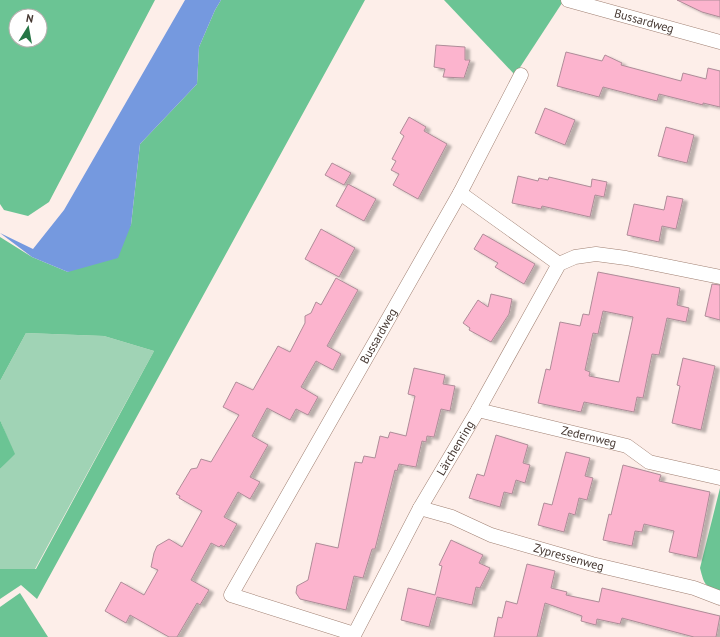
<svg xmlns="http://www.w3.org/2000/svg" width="720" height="637" font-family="'PT Sans',sans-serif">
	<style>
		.green { fill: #a0d3b5 }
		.forest { fill: #6bc494; fill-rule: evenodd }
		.water { fill: #7599df }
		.building { fill: #fcb4ce; stroke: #ae8c98; fill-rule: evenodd; filter: url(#shadow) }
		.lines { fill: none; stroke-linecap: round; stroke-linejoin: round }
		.minor-casing { stroke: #a08073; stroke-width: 15 }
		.minor { stroke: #fff; stroke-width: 14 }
		.labels { text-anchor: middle; stroke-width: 3; stroke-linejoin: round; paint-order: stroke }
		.street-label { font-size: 12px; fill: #453731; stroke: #fff }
	</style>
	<defs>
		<filter id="shadow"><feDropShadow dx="4.5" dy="2.5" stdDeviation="1" flood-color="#0004"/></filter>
	</defs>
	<rect width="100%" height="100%" fill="#fdeee9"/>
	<!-- green -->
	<polygon class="green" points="26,333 104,336 154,351 35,569 0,569 0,469 14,454 0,420 0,381"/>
	<!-- forest -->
	<g class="forest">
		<path d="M 0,0 L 155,0 L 49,202 L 28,216 L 4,210 L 0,204 ZM 16,16 L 40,16 L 40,40 L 16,40 Z"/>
		<polygon points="221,0 365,0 37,599 21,585 0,599 0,569 36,569 154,351 104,336 26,333 0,381 0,237 32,257 68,272 131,225 140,144 197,84 199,47 215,10"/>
		<polygon points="444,0 564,0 515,75"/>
		<polygon points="0,420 15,454 0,469"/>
		<path d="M 720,488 L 720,591 C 704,587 704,583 700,568 Z"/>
		<polygon points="20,593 48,637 0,637 0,607"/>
	</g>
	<!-- water -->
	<polygon class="water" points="185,0 221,0 215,10 199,47 197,84 140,144 131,225 118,258 68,272 32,257 0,233 33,249 64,210"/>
	<!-- building -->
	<g class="building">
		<polygon points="677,0 720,0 720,17 702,12"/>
		<polygon points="436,45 465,47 465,60 470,60 464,78 443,77 445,69 434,67"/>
		<polygon points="566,52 602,61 605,55 622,63 621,65 681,81 683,73 706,79 708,68 720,71 720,107 703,103 703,105 659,94 657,101 603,87 599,97 557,86"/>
		<polygon points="545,108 575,120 565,145 535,133"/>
		<polygon points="409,117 426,127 424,131 447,144 418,199 393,185 399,174 391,170 396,161 392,159 404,136 400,133"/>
		<polygon points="666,127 694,135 687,163 658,156"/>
		<polygon points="332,163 351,173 344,185 325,175"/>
		<polygon points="518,176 538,181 539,178 548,180 549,177 591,187 592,179 607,182 604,197 595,195 590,217 542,206 541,209 512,203"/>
		<polygon points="348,184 376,199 364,221 336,206"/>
		<polygon points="667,196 683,199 676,229 662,226 659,242 627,235 634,204 664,210"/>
		<polygon points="321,229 355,248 339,277 305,259"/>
		<polygon points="483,234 535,264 524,284 495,267 498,263 474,249"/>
		<path d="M 598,272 L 680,288 L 677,305 L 689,308 L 686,322 L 667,318 L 659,355 L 652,354 L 643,398 L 637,397 L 634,412 L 584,402 L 581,412 L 538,403 L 546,369 L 550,370 L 560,322 L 580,326 L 583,314 L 589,315 ZM 603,311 L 633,317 L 619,382 L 589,376 L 590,372 L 585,370 L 593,333 L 598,334 Z"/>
		<polygon points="336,278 358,290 327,346 341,354 333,370 316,361 301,387 318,397 308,415 296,409 290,420 267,408 252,436 268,445 250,477 260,482 250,499 238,492 224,517 237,524 224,547 221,545 219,547 211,543 191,580 209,590 200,605 197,603 177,637 169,637 130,615 126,623 105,611 121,582 144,595 158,570 151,567 154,553 157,546 169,539 182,547 202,511 179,498 180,496 176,494 191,469 197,468 201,459 211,462 239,415 223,407 236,382 253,390 278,346 290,352 305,323 305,316 311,313 316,302 321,305"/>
		<polygon points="712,284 720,285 720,320 705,316"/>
		<polygon points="491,294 512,299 509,314 491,342 469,330 470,328 463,323 478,300 488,307"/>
		<polygon points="683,358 715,366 701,430 672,423 680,386 677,385"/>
		<polygon points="414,368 445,375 443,384 455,386 450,411 441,409 434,437 427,436 426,442 422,441 416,467 399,464 397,471 395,470 375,549 372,549 363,578 354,576 346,610 300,599 296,593 297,586 308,580 316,543 338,548 355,462 362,463 364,456 375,458 380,436 388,438 390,432 406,436 415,396 408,394"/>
		<polygon points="496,435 528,445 523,463 530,465 525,483 516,480 512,494 504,492 500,507 469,498 477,474 484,476"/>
		<polygon points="566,452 590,458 585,476 593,478 587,500 579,498 575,515 569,513 564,532 538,525 544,503 552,505"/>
		<polygon points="623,465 661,475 659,481 710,492 697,558 669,552 674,531 644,524 642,532 635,531 632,546 603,540 609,514 611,515"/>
		<polygon points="451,540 483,555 479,563 490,568 480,588 476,587 472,605 437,597 429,627 401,620 408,588 435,595 442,566 439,565"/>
		<polygon points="527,564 555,571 551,588 567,592 566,595 599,602 602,588 720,616 716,637 694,637 622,618 620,624 597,619 596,625 581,621 582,616 545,603 537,637 494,637 498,617 502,618 506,601 517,604"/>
	</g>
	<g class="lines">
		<!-- minor casing -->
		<g class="minor-casing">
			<g id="minor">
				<path id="s1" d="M 568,0 L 720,42"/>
				<polyline points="460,193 559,264"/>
				<path id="s2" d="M 478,410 L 627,446 L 649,462 L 720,478"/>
				<path id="s3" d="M 420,508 L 452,517 L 491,535 L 592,564 L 694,588 L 720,598"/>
				<path id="s4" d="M 354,634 L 231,595 L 460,193 L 521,75"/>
				<path id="s5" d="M 353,637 L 420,508 L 478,410 L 559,264 L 575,257 L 596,254 L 626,258 L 720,277"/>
			</g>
		</g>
		<!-- minor -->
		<use href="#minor" class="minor"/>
	</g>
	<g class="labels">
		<!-- street labels -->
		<g class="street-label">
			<text dy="4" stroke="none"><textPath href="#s1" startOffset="79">Bussardweg</textPath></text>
			<text dy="4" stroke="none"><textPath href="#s4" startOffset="427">Bussardweg</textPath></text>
			<text dy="4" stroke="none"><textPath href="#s2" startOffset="114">Zedernweg</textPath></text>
			<text dy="4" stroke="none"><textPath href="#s5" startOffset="215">Lärchenring</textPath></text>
			<text dy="4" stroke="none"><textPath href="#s3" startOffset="157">Zypressenweg</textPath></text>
		</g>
	</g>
	<!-- north arrow -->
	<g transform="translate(28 28) rotate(11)"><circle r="19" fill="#ffffff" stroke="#b5afad"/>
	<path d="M0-3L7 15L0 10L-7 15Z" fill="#267646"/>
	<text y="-6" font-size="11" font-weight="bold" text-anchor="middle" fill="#453731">N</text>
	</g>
</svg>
